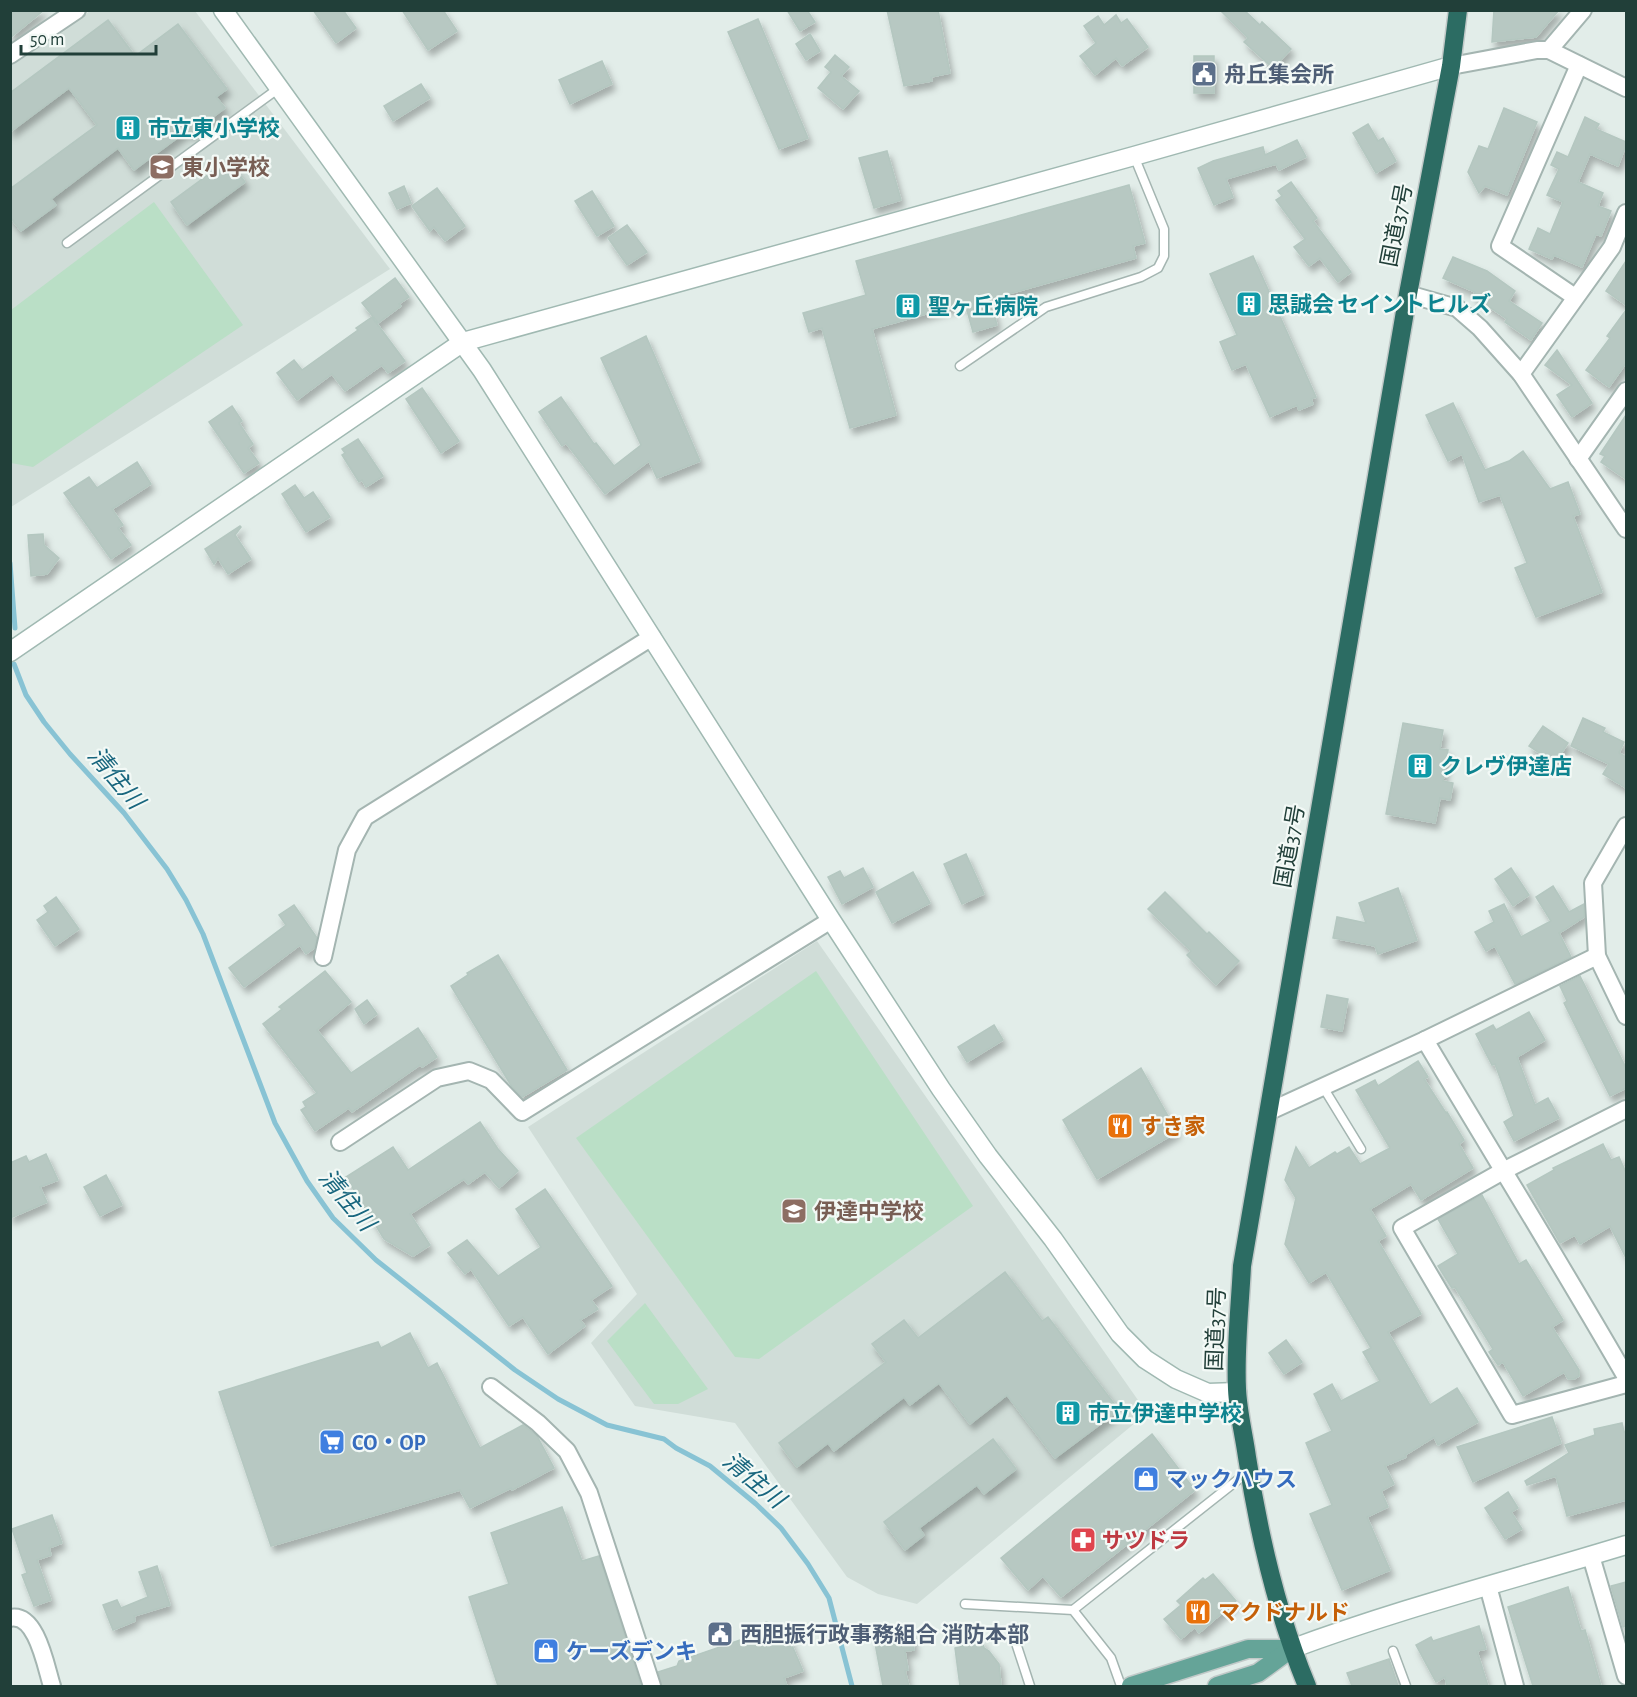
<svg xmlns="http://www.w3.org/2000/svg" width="1637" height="1697" font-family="'Alegreya Sans','Noto Sans JP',sans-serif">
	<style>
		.built { fill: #d0ddd8 }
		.green { fill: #badfc6 }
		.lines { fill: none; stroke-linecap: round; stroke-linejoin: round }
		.stream { stroke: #88c3d4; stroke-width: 5 }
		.building { fill: #b7c8c2; stroke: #b4c7c0; stroke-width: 1.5; filter: url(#shadow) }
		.lane-casing { stroke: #a4b5b1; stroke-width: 11 }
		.street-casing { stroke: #a4b5b1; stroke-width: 20 }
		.secondary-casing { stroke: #a0b9b2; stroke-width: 21 }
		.primary-casing { stroke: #c1c9c8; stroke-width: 21 }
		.highway-casing { stroke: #c1c9c8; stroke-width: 21 }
		.lane { stroke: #fff; stroke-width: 8 }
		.street { stroke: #fff; stroke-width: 16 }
		.secondary { stroke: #fff; stroke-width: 18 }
		.primary { stroke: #65a498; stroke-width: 18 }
		.highway { stroke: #2c6c63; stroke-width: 18 }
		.labels { text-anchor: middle; stroke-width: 4.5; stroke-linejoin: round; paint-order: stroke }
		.service-label { font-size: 22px; font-weight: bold; fill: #4e5e75; stroke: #f3f9f6; text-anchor: start }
		.culture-label { font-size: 22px; font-weight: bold; fill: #0d838f; stroke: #f3f9f6; text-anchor: start }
		.education-label { font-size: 22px; font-weight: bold; fill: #785e54; stroke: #f3f9f6; text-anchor: start }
		.street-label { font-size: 22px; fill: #213f39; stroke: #f3f9f6 }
		.food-label { font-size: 22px; font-weight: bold; fill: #c56008; stroke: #f3f9f6; text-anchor: start }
		.shop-label { font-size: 22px; font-weight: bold; fill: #366cbe; stroke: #f3f9f6; text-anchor: start }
		.health-label { font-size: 22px; font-weight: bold; fill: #be3a42; stroke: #f3f9f6; text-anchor: start }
		.water-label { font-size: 24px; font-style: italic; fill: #18667e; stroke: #f3f9f6 }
	</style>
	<defs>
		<filter id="shadow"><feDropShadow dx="3.5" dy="6" stdDeviation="3" flood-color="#0004"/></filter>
	</defs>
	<rect width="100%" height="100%" fill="#e2ede9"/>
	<!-- built -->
	<g class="built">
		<polygon points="90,11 195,11 390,269 11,507 11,65"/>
		<polygon points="817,941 1147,1413 917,1604 878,1594 847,1577 735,1423 635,1406 591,1343 637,1294 528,1127"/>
	</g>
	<!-- green -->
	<g class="green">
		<polygon points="154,202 243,325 33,467 11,463 11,310"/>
		<polygon points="816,971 973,1206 759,1359 735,1357 576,1138"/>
		<polygon points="645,1303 708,1389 678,1404 654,1404 607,1341"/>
	</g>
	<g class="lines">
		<!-- stream -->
		<g class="stream">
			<polyline points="10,563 15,628"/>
			<polyline points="14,664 26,695 44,722 70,754 124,813 167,869 186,900 203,934 275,1123 307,1181 333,1218 376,1260 515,1370 558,1399 607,1425 664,1439 676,1448 710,1466 756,1504 781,1528 808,1564 829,1598 852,1686"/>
		</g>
	</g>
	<!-- building -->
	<g class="building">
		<polygon points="10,10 44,10 10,38"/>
		<polygon points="313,10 343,10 356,28 336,43"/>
		<polygon points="402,10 443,10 457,31 428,50"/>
		<polygon points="787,10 807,10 815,22 800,31"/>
		<polygon points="887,10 938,10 950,73 931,77 932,81 904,86"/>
		<polygon points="1220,10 1244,10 1260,25 1262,22 1291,49 1273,68 1244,42 1248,38"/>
		<polygon points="1494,10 1559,10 1536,37 1492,42"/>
		<polygon points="1116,15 1121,23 1127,19 1148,47 1122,66 1116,58 1095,75 1080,56 1096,43 1084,26 1098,16 1104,25"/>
		<polygon points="758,19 808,138 779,149 728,32"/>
		<polygon points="108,20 135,56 178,24 227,89 216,97 225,108 191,134 188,130 134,170 118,148 51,199 56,205 21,231 10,217 10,189 97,125 69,88 10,132 10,93"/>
		<polygon points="810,34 820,51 806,60 796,44"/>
		<polygon points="835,55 849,67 841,76 859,91 843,109 818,88 831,72 825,67"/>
		<rect x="1194" y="56" width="20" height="37"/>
		<polygon points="602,61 612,84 570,104 559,80"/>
		<polygon points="421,84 430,98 393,121 384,106"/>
		<polygon points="1504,108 1537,122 1507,195 1485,186 1479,193 1468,172 1479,146 1488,149"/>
		<polygon points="1585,117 1599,124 1596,129 1626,142 1626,145 1618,166 1590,154 1578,182 1603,193 1598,206 1611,211 1601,236 1596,234 1582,267 1554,255 1552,259 1529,249 1538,228 1550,234 1563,202 1547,195 1559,169 1551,165 1557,152 1568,157"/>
		<polygon points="1368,124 1378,141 1383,138 1396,161 1376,173 1353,133"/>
		<polygon points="1297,140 1306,157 1279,170 1276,164 1226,179 1233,197 1214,205 1198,168 1213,161 1263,147 1265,155"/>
		<polygon points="887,151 901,200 874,208 859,158"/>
		<polygon points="228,160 245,182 187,225 171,202"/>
		<polygon points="1291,182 1317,218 1313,221 1351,272 1338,282 1320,258 1309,266 1294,247 1305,239 1276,200 1282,196 1278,191"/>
		<polygon points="1129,185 1145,243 1133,246 1136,258 990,299 997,325 973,332 965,303 872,329 896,415 850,428 822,328 809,332 803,313 866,295 856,261"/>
		<polygon points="404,186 411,203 397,209 389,193"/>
		<polygon points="437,188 465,226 445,241 434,227 430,231 412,206"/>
		<polygon points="592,191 614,226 597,236 575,201"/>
		<polygon points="627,225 647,252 627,265 608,238"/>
		<polygon points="1253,256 1316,397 1311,399 1313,404 1299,410 1297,405 1270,417 1246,364 1232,370 1220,342 1237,335 1210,274"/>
		<polygon points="1453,257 1487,271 1515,291 1509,301 1542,323 1531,340 1505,322 1507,319 1473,296 1475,292 1443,278"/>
		<polygon points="1626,261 1626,305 1606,291"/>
		<polygon points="395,278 409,297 399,304 401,306 378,323 362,303"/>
		<polygon points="1626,310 1626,363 1609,387 1586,370 1610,338 1607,336"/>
		<polygon points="372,317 405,361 388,373 382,365 345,391 332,374 297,400 277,373 294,360 302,370 358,330 356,328"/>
		<polygon points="646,336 700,461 657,478 649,461 605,494 566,443 562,446 539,412 561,397 594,444 596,443 614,466 641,445 601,358"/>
		<polygon points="1557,350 1592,403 1572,417 1557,395 1572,385 1545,365"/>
		<polygon points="422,388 459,441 441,453 406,399"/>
		<polygon points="1453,403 1485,470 1509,461 1523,451 1550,489 1568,482 1580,514 1573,516 1602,592 1536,617 1515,568 1527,563 1500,495 1479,502 1462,454 1448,461 1426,415"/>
		<polygon points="232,406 242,421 239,423 253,444 248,448 259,463 244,473 209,422"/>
		<polygon points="1626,415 1626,479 1601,462 1605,456 1600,454"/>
		<polygon points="358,439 383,476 366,487 362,480 359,482 342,455 345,453 342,449"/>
		<polygon points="137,462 151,484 112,509 123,525 118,528 131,545 111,559 64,493 89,477 97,488"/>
		<polygon points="295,485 304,498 313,492 330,517 306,532 282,494"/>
		<polygon points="240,526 241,527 235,535 251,559 228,574 218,558 214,564 205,549"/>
		<polygon points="43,534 44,545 59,558 47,574 31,576 28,535"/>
		<polygon points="1583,718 1605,728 1603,732 1624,742 1619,753 1626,757 1626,788 1603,774 1609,764 1571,746"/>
		<polygon points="1403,723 1443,730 1440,749 1448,750 1443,781 1453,783 1450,800 1440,798 1435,823 1386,814"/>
		<polygon points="1543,726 1568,743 1555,763 1529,746"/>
		<polygon points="966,854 984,894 962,904 944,864"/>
		<polygon points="863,868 873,887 842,904 828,877 840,871 844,878"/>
		<polygon points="1511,868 1529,895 1513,906 1495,879"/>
		<polygon points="913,872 930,903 892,923 876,892"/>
		<polygon points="1553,886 1569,912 1584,904 1584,917 1559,933 1571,957 1515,984 1495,946 1486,951 1475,932 1494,922 1489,911 1504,904 1521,937 1551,921 1536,897"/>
		<polygon points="1398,888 1417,940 1378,954 1375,946 1333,938 1337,917 1366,923 1359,903"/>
		<polygon points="1165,892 1207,934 1209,932 1239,961 1216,985 1187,955 1191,951 1148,909"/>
		<polygon points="56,897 79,929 55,946 37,920 48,912 44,906"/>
		<polygon points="294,905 317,938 314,948 306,954 300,945 244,987 229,968 286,925 279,915"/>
		<polygon points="498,955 567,1070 522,1097 512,1087 451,986 468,975 467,973"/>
		<polygon points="325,971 351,1002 317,1030 351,1073 418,1028 437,1057 422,1067 420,1065 352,1112 349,1108 315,1131 301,1110 306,1107 303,1102 317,1093 263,1024 282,1009 279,1007"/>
		<polygon points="1580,976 1626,1068 1626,1088 1610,1096 1564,1003 1567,1001 1560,986"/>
		<polygon points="1327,995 1348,999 1342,1031 1321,1027"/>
		<polygon points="367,1000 377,1014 364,1024 355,1009"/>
		<polygon points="1529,1012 1545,1040 1517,1057 1535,1105 1548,1098 1559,1118 1514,1141 1504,1122 1514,1116 1495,1064 1492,1065 1476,1034 1493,1025 1496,1030"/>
		<polygon points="994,1025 1003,1040 967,1062 958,1047"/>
		<polygon points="1418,1061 1428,1077 1424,1079 1446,1113 1447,1112 1464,1140 1459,1144 1473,1168 1421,1200 1411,1184 1370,1209 1386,1236 1378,1241 1421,1314 1388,1332 1430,1405 1457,1388 1478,1422 1438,1445 1434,1437 1405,1455 1406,1457 1385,1466 1394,1484 1381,1491 1388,1507 1367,1517 1390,1570 1342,1590 1310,1514 1332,1505 1306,1443 1332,1431 1314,1394 1332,1384 1341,1401 1380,1381 1363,1352 1371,1348 1326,1272 1309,1283 1285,1244 1296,1198 1285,1180 1296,1147 1309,1168 1335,1152 1337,1154 1349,1147 1360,1164 1390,1148 1356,1090 1375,1080 1378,1086"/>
		<polygon points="1141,1068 1177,1132 1097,1179 1063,1120"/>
		<polygon points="480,1122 498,1149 518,1171 499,1188 485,1172 468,1184 464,1179 410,1214 430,1245 413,1256 384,1239 346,1177 393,1147 408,1170"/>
		<polygon points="1603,1144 1611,1160 1619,1157 1626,1173 1626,1258 1610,1226 1580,1244 1575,1235 1560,1243 1527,1185 1554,1170 1553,1168"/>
		<polygon points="46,1154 58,1180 40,1187 47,1202 10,1218 10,1163 26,1156 29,1162"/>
		<polygon points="106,1175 122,1205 100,1216 84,1187"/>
		<polygon points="545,1189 612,1286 591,1300 598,1309 580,1320 585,1326 548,1354 523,1317 509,1326 471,1269 465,1274 448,1253 467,1240 498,1276 514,1265 541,1247 516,1209"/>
		<polygon points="1482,1195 1519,1264 1526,1260 1563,1320 1552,1327 1579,1370 1579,1376 1574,1379 1568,1379 1564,1372 1523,1396 1503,1362 1498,1365 1489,1352 1493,1349 1455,1287 1452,1288 1438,1266 1458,1254 1438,1219"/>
		<polygon points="1005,1272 1042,1321 1048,1317 1119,1410 1055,1458 1007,1395 970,1424 939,1383 910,1405 904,1397 834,1451 828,1443 797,1467 779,1443 886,1362 872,1344 904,1320 918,1338"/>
		<polygon points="410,1333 428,1368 437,1363 480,1448 523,1425 537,1436 554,1468 512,1490 511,1488 470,1508 460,1490 271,1546 219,1392 378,1342 381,1348"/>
		<polygon points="1286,1340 1302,1362 1284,1374 1269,1353"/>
		<polygon points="1552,1417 1561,1443 1473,1482 1457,1447"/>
		<polygon points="1622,1423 1624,1432 1626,1432 1626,1500 1567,1516 1556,1476 1527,1485 1525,1481 1569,1453 1565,1445 1595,1435 1594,1429"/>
		<polygon points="1152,1434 1195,1490 1061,1597 1043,1576 1028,1590 1001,1558"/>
		<polygon points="993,1439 1016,1469 984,1494 977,1485 919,1528 924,1535 905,1550 884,1522"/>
		<polygon points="1508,1492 1518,1508 1511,1512 1522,1529 1505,1539 1485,1508"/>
		<polygon points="562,1507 582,1561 599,1556 641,1686 498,1686 469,1597 509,1584 491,1533"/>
		<polygon points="52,1515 62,1543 49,1548 51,1555 37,1560 51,1600 34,1606 22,1575 27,1573 12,1529"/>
		<polygon points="157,1566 170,1605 134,1616 135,1621 113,1630 103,1605 117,1600 121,1608 148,1597 139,1572"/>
		<polygon points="1213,1574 1236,1601 1199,1633 1195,1627 1181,1639 1164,1619 1181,1605 1177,1601 1203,1578 1205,1580"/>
		<polygon points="1626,1582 1626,1626 1623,1627 1611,1586"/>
		<polygon points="1568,1587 1581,1631 1585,1630 1601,1686 1533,1686 1508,1607"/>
		<polygon points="766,1622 784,1627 803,1671 784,1678 787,1686 662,1686 658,1672 677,1666 679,1661 746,1638 750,1631"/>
		<polygon points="1479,1626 1486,1649 1477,1651 1488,1686 1447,1686 1445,1677 1436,1682 1416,1645 1431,1637 1433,1641"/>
		<polygon points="912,1633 914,1650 905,1651 908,1670 905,1671 909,1686 883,1686 874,1638"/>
		<polygon points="982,1640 984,1648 989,1651 999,1664 1001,1686 960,1686 955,1648"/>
		<polygon points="1389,1659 1398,1686 1352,1686 1347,1673"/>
	</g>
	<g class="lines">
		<!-- lane casing -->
		<g class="lane-casing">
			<g id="lane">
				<polyline points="67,243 279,88"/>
				<polyline points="960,366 1046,307 1141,277 1158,268 1164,256 1164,229 1134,156"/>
				<polyline points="1323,1087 1361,1149"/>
				<polyline points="965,1604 1073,1610 1111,1658 1121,1686"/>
				<polyline points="1073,1610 1249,1471"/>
				<polyline points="1014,1637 1030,1686"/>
				<polyline points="1393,1651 1406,1686"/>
			</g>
		</g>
		<!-- street casing -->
		<g class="street-casing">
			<g id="street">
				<polyline points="1549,50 1583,10"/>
				<polyline points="10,55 77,10"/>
				<polyline points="1451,66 1537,50 1549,50 1626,88"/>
				<polyline points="1408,294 1457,308 1480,328 1521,374 1626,529"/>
				<polyline points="1575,297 1500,246 1579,65"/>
				<polyline points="1521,374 1612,247 1626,213"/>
				<polyline points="1578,459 1626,391"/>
				<polyline points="1626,826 1593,883 1597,956 1626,1016"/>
				<polyline points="323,957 347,850 365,817 652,637"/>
				<path d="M 1425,1040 C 1492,1153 1561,1264 1626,1377"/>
				<polyline points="1626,1109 1503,1171 1402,1228 1512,1415 1626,1384"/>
				<polyline points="1268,1112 1425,1040 1597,956"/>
				<polyline points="340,1142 437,1078 469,1071 491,1080 522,1112 831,920"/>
				<polyline points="491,1387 538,1423 567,1451 589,1493 652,1686"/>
				<polyline points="1591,1556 1626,1676"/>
				<polyline points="1488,1586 1515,1686"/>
				<path d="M 10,1618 C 37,1612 46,1668 52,1686"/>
			</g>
		</g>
		<!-- secondary casing -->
		<g class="secondary-casing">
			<g id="secondary">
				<polyline points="223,10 482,370 831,920 941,1089 988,1156 1053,1239 1120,1334 1145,1359 1176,1379 1208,1393 1237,1392"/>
				<polyline points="10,652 463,342 1134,156 1451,66"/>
				<path d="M 1291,1649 C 1401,1608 1515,1579 1626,1545"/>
			</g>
		</g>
		<!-- primary casing -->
		<g class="primary-casing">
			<g id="primary">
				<polyline points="1131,1686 1248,1649 1291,1649"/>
				<polyline points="1217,1686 1258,1673 1291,1649"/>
			</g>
		</g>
		<!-- highway casing -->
		<g class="highway-casing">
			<path id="highway" d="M 1307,1686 C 1277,1613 1259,1536 1247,1457 C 1244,1435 1238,1412 1237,1389 C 1235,1348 1240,1307 1242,1266 L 1408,294 L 1451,66 L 1458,10"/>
		</g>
		<!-- lane -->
		<use href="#lane" class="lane"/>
		<!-- street -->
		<use href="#street" class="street"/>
		<!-- secondary -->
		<use href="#secondary" class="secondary"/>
		<!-- primary -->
		<use href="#primary" class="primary"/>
		<!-- highway -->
		<use href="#highway" class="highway"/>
	</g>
	<!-- icons -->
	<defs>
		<g id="civic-square" transform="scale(1.35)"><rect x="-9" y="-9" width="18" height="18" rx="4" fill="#5c6f8a" stroke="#f3f9f6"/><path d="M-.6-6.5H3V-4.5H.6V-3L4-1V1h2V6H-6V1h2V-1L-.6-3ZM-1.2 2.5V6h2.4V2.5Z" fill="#fff"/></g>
		<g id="building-square" transform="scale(1.35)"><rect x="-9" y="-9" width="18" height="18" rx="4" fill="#0f9aa8" stroke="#f3f9f6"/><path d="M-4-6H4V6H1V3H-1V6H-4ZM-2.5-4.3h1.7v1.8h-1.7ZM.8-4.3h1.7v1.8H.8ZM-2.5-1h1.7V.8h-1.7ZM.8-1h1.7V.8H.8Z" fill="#fff"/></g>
		<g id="school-square" transform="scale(1.35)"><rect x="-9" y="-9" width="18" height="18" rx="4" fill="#8d6e63" stroke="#f3f9f6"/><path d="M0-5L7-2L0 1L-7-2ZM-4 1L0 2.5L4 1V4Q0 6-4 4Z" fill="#fff"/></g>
		<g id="restaurant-square" transform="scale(1.35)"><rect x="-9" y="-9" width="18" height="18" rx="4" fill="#e8710a" stroke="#f3f9f6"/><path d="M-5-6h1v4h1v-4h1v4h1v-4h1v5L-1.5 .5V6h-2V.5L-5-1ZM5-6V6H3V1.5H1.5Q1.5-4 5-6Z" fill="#fff"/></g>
		<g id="supermarket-square" transform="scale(1.35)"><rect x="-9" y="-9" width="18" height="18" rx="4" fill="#3f7fe0" stroke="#f3f9f6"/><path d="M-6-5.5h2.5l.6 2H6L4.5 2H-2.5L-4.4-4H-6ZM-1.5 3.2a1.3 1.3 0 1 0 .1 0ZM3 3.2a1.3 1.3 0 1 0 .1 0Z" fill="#fff"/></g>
		<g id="shop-square" transform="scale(1.35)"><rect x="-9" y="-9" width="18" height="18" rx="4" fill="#3f7fe0" stroke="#f3f9f6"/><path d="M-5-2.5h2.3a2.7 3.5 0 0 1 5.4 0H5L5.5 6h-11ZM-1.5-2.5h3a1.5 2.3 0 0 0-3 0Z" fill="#fff"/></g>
		<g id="pharmacy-square" transform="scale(1.35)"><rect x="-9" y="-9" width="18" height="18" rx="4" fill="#e0444e" stroke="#f3f9f6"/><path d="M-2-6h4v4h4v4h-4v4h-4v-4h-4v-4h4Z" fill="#fff"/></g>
	</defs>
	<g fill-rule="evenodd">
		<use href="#civic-square" x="1204" y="74"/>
		<use href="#building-square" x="128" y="128"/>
		<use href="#school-square" x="162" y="167"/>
		<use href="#building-square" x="1249" y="304"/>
		<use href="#building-square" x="908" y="306"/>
		<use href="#building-square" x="1420" y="766"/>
		<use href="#restaurant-square" x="1120" y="1126"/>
		<use href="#school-square" x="794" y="1211"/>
		<use href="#building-square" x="1068" y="1413"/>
		<use href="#supermarket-square" x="332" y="1442"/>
		<use href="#shop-square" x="1146" y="1479"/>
		<use href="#pharmacy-square" x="1083" y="1540"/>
		<use href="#restaurant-square" x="1198" y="1612"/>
		<use href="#civic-square" x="720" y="1634"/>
		<use href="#shop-square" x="546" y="1651"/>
	</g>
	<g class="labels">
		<!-- service labels -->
		<g class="service-label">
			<text x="1224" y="82">舟丘集会所</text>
			<text x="740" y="1642">西胆振行政事務組合 消防本部</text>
		</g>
		<!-- culture labels -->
		<g class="culture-label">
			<text x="148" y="136">市立東小学校</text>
			<text x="1268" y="312">思誠会 セイントヒルズ</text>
			<text x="928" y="314">聖ヶ丘病院</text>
			<text x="1440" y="774">クレヴ伊達店</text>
			<text x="1088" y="1421">市立伊達中学校</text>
		</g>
		<!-- education labels -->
		<g class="education-label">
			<text x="182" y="175">東小学校</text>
			<text x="814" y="1219">伊達中学校</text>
		</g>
		<!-- street labels -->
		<g class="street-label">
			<text transform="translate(1396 225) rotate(-79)" y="8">国道37号</text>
			<text transform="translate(1289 846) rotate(-80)" y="8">国道37号</text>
			<text transform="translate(1215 1329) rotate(-88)" y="8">国道37号</text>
		</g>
		<!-- food labels -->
		<g class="food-label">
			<text x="1140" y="1134">すき家</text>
			<text x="1218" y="1620">マクドナルド</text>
		</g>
		<!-- shop labels -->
		<g class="shop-label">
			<text x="352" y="1450">CO・OP</text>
			<text x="1166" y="1487">マックハウス</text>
			<text x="566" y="1659">ケーズデンキ</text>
		</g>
		<!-- health labels -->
		<g class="health-label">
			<text x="1102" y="1548">サツドラ</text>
		</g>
		<!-- water labels -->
		<g class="water-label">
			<text transform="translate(116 778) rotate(50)" y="8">清住川</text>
			<text transform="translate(347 1200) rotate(50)" y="8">清住川</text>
			<text transform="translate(754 1480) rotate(40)" y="8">清住川</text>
		</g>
	</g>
	<!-- border -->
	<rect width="1637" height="1697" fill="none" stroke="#213f39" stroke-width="24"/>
	<!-- scale -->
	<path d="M21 45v9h135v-9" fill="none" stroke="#213f39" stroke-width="3"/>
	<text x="30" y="45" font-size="18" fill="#213f39" stroke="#f3f9f6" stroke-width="4.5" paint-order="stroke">50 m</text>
</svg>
